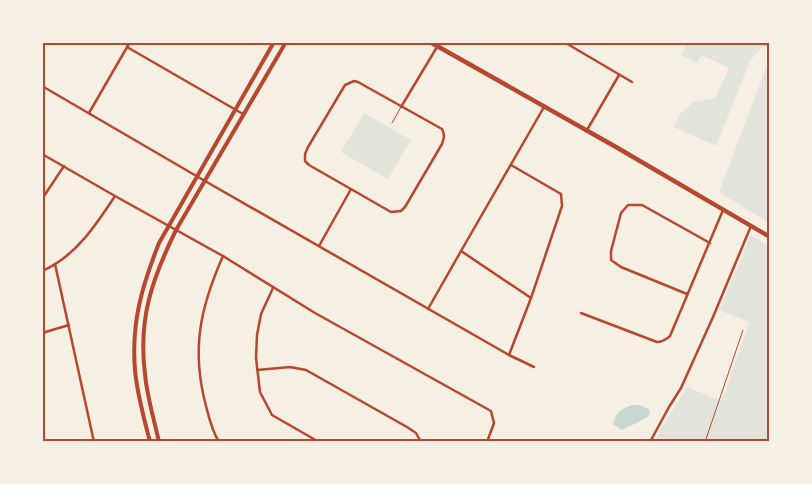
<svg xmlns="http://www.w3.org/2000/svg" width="812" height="484" font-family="Overpass,sans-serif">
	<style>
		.green { fill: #e2e4dc }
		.water { fill: #c9d6d2 }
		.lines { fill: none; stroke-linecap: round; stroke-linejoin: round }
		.service { stroke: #b5482f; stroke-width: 1 }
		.minor { stroke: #b5482f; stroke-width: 2.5 }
		.secondary { stroke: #b5482f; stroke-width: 4 }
		.trunk { stroke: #b5482f; stroke-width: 4.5 }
		.neatline { fill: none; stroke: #b5482f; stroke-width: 2 }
	</style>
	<rect width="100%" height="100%" fill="#f6efe4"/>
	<!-- green -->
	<g class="green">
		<polygon points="681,43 769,43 769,47 762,47 750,61 716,146 674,127 680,114 694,102 715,98 729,68 702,55 696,63 681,55 686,46"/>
		<polygon points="767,65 770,66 769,223 719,192"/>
		<polygon points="364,113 411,140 388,179 341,152"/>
		<polygon points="751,235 769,246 769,441 655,442 659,432 687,387 722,401 749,322 719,310"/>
	</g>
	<!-- water -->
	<path class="water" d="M 632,405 L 640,405 L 650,410 L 649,416 C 640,422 631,425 622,430 L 613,424 C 616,412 621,409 632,405 Z"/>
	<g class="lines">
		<!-- service -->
		<g class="service">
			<polyline points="392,123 401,107"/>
			<polyline points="705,442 743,330"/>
		</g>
		<!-- minor -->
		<g class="minor">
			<polyline points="564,42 632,82"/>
			<polyline points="127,47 243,114"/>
			<path d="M 354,81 L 358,82 L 442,129 C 445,135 444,138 442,144 L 405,207 L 401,211 L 391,212 L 309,165 L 305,161 L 305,154 L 308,147 L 345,85 Z"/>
			<polyline points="42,86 205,181 509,355 534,367"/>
			<polyline points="401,107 437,47"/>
			<polyline points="89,113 130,42"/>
			<polyline points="587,130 619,75"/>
			<polyline points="42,154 115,196 223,256 315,313 491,411 494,423 487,442"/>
			<polyline points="42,199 64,166"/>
			<polyline points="319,246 351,189"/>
			<polyline points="461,251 531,298"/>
			<polyline points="55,264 94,442"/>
			<path d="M 42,271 C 75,257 96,225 115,196"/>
			<polyline points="273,288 261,314 257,335 256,358 260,392 272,415 319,442"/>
			<polyline points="687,294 621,267 611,260 611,251 621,213 628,205 642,205 710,243"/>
			<polyline points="428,309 461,251 544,107"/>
			<path d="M 581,313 L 657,342 C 663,342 666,339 670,336 L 723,210"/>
			<polyline points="42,333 69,325"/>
			<polyline points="509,355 531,298 562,206 561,194 511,165"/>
			<polyline points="257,370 290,367 306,370 407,427 416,433 421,442"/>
			<path d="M 219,442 C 212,431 209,418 206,406 C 191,350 200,308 223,256"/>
			<polyline points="650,442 669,407 681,388 713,317 751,226"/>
		</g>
		<!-- secondary -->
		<g class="secondary">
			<path d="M 150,442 C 144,418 137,394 135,370 C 131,323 142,286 159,243 L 274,42"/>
			<path d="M 159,442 C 154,419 147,397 145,374 C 138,319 152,279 176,230 L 286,42"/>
		</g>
		<!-- trunk -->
		<polyline class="trunk" points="430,42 616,147 770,237"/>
	</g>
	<!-- border -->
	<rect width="812" height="484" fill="none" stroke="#f6efe4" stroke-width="88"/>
	<rect x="44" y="44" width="724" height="396" class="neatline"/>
</svg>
